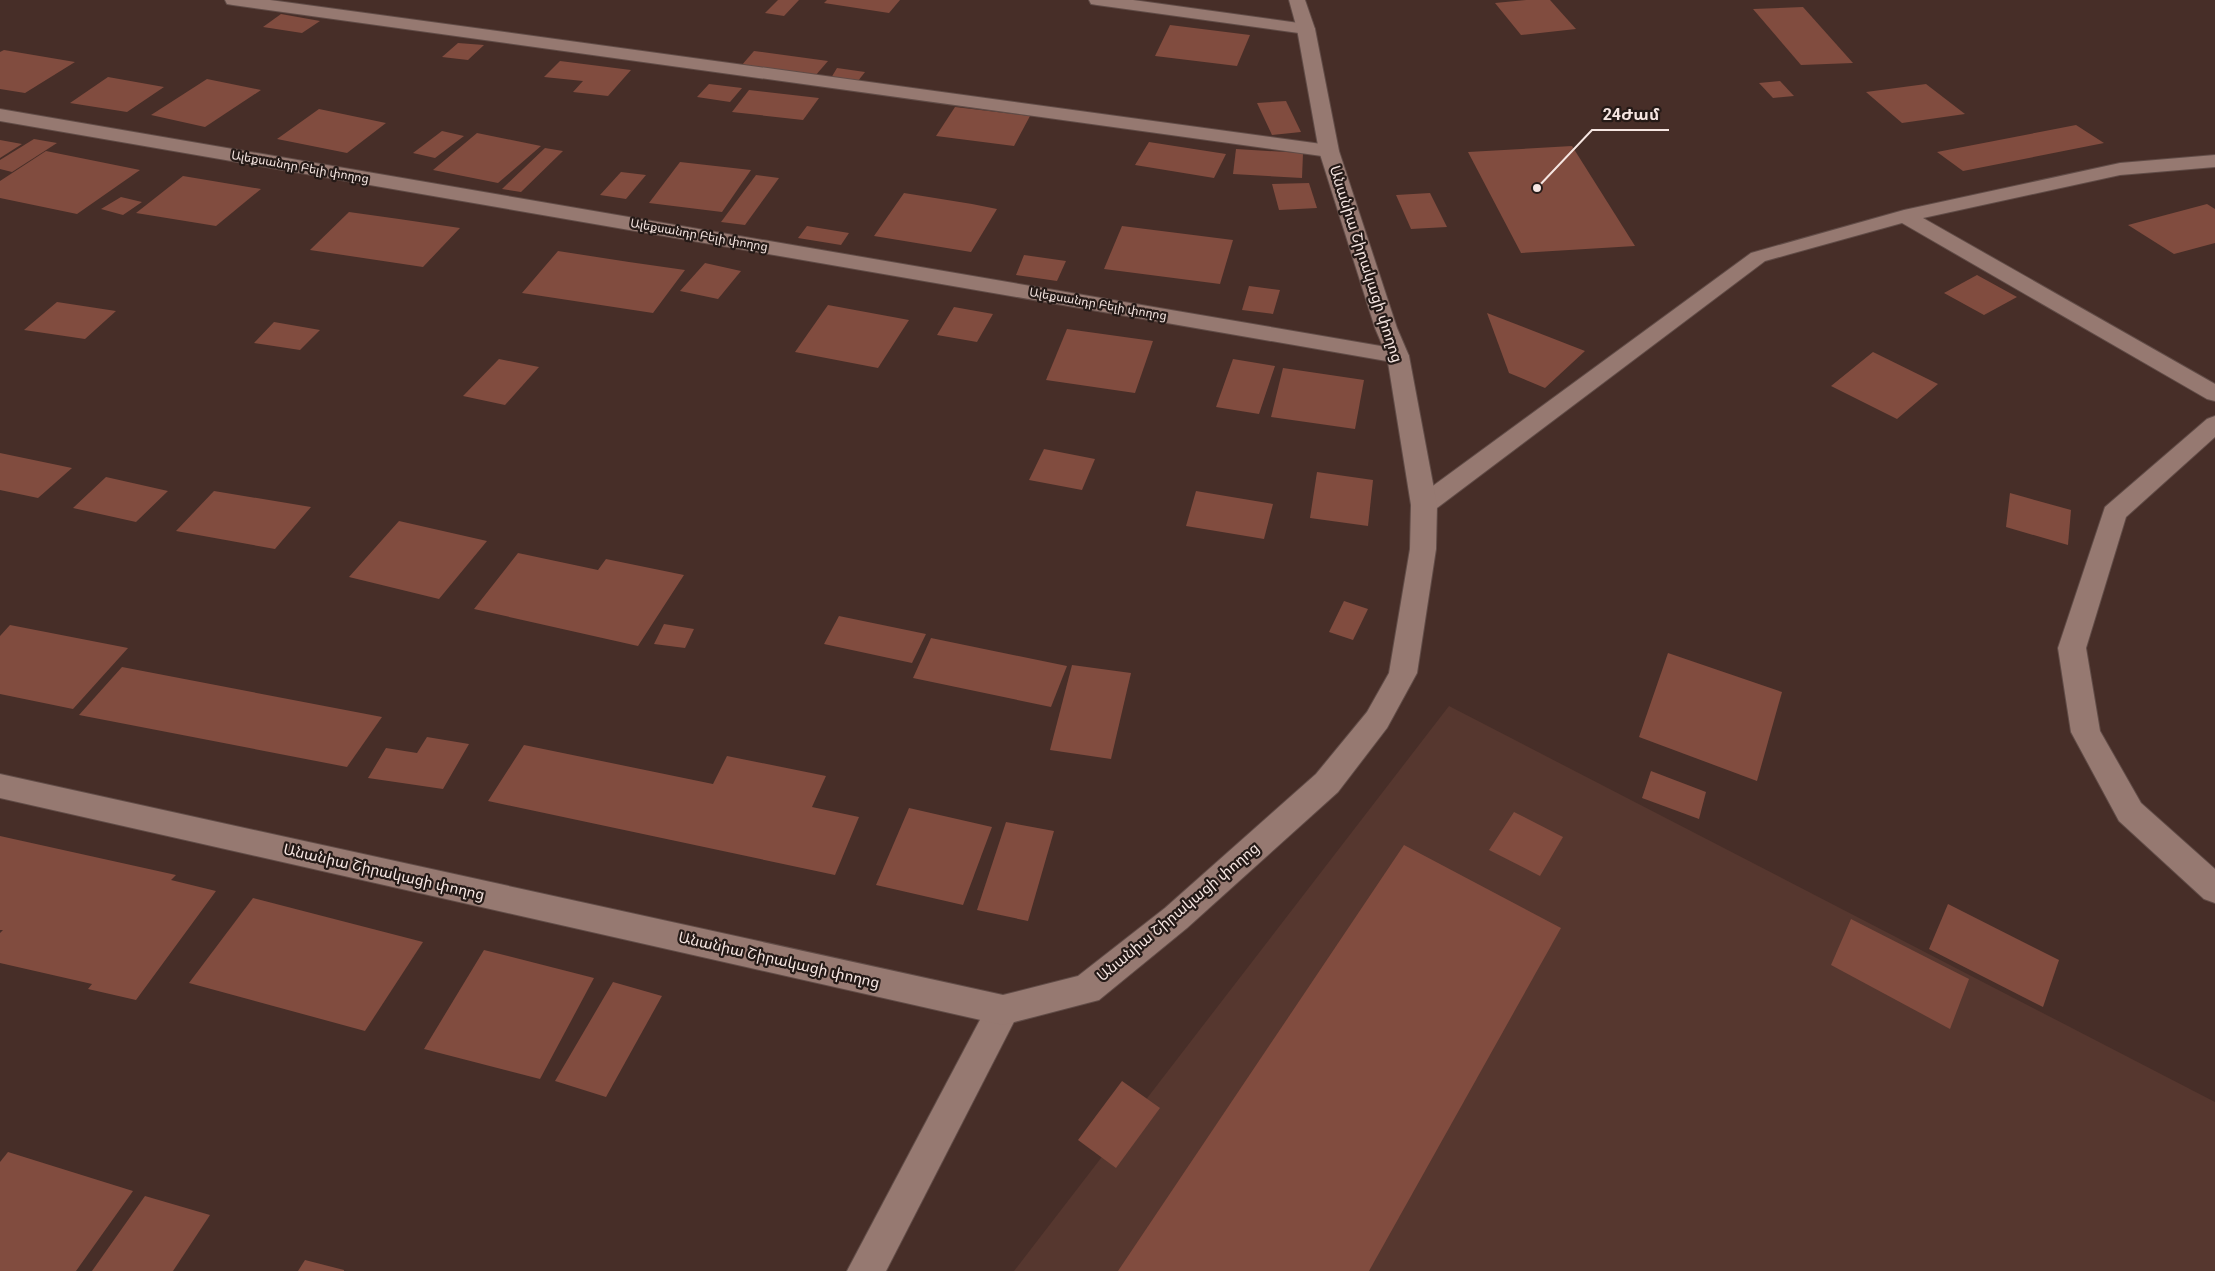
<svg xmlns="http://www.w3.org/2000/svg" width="2215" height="1271" font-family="Roboto,'Noto Sans Armenian',sans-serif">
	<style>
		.built { fill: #56372f }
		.building { fill: #814c3f }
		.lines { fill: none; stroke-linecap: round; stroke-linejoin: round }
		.service-casing { stroke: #614c47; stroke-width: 2 }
		.minor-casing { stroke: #614c47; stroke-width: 2 }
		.secondary-casing { stroke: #614c47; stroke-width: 2 }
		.service { fill: #967971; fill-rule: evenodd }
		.minor { fill: #967971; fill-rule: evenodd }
		.secondary { fill: #967971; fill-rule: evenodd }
		.labels { text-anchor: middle; stroke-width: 4.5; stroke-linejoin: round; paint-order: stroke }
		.far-street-label { font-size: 12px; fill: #f6e6e2; stroke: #251a17 }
		.street-label { font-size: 15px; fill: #f6e6e2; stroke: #251a17 }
		.leader { fill: none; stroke: #f6e6e2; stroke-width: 2 }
		.callout-dot { fill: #f6e6e2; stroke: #251a17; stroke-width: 2 }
		.callout-label { font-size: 16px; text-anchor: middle; font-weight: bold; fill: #f6e6e2; stroke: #251a17; stroke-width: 4.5; stroke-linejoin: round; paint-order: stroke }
	</style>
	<rect width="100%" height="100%" fill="#472e28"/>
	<!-- built -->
	<polygon class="built" points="1449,706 2215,1102 2215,1271 1014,1271"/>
	<!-- building -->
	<g class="building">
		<polygon points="778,0 799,0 784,16 765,13"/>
		<polygon points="827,0 900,0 889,13 824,3"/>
		<polygon points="1526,0 1550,0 1576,29 1521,35 1495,3"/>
		<polygon points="1803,7 1853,63 1801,65 1753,9"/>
		<polygon points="281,14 320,21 302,33 263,27"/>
		<polygon points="1170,25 1250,35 1237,66 1155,56"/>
		<polygon points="458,43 484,45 468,60 442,57"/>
		<polygon points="4,50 75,62 25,93 0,89 0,52"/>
		<polygon points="754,51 828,61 815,76 741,66"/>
		<polygon points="560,61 631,70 608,96 573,92 583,81 544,77"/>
		<polygon points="837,68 865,72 858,81 831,78"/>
		<polygon points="108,77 164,87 127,112 70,103"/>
		<polygon points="207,79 261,90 205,127 151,115"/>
		<polygon points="1780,81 1794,96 1773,98 1759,83"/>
		<polygon points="709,84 742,88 730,102 697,97"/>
		<polygon points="1926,84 1965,114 1902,123 1866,92"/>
		<polygon points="749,90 819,98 803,120 732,112"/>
		<polygon points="1286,101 1301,132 1272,135 1257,103"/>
		<polygon points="955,107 1030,116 1014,146 936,136"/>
		<polygon points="319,109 386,123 347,153 277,139"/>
		<polygon points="2076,125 2104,143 1963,171 1937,152"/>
		<polygon points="442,131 464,136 435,158 413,153"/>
		<polygon points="477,133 541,146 498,183 433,170"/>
		<polygon points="34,139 57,143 12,172 0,169 0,160"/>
		<polygon points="0,140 22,144 0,158"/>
		<polygon points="1149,142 1226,154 1214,178 1135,165"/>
		<polygon points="1572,146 1635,246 1521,253 1468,152"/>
		<polygon points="545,148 563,151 521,192 502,189"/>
		<polygon points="1236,149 1303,153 1302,178 1233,174"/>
		<polygon points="46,151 140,170 77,214 0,198 0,181"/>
		<polygon points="680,162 751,170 722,212 649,203"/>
		<polygon points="621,172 646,175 626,199 600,195"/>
		<polygon points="756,175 779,178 745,225 721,222"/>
		<polygon points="183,176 261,189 216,226 136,213"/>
		<polygon points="1309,183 1317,208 1279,210 1272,184"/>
		<polygon points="904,193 972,204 997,209 971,252 874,236"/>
		<polygon points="1430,193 1447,227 1411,229 1396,195"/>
		<polygon points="121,197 142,202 123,215 101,209"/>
		<polygon points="2207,204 2215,209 2215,243 2174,254 2128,225"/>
		<polygon points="349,212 399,219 460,228 423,267 310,250"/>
		<polygon points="807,226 849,233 841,245 798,238"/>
		<polygon points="1122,226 1233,240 1220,284 1104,269"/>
		<polygon points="558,251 629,262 685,270 653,313 522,293"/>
		<polygon points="1024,255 1066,261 1057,281 1016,275"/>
		<polygon points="705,263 741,271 718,299 680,291"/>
		<polygon points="1977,275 2017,297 1984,315 1944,293"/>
		<polygon points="1249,286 1280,290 1273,314 1242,310"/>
		<polygon points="57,302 116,311 85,339 24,330"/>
		<polygon points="828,305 909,320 878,368 795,352"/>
		<polygon points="954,307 993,314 977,342 937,335"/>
		<polygon points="1487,313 1585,351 1545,388 1509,373"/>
		<polygon points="274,322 320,330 300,350 254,343"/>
		<polygon points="1067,329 1153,341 1135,393 1046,380"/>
		<polygon points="1873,352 1938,384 1897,419 1831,386"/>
		<polygon points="499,359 539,367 505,405 463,396"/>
		<polygon points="1233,359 1275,366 1259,414 1216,407"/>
		<polygon points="1283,368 1364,380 1355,429 1271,417"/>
		<polygon points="1044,449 1095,459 1082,490 1029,480"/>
		<polygon points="0,453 72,468 38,498 0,490"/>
		<polygon points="1317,472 1373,480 1368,526 1310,518"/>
		<polygon points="106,477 168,491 136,522 73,508"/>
		<polygon points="214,491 311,507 275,549 176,531"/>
		<polygon points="1196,491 1273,504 1264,539 1186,526"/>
		<polygon points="2010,493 2071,510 2068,545 2006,527"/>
		<polygon points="399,521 487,541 439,599 349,577"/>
		<polygon points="518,553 598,570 606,559 684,575 638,646 474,609"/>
		<polygon points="1344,601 1368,609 1353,640 1329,632"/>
		<polygon points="839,616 926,634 912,663 824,644"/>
		<polygon points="664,624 694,629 685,648 654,644"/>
		<polygon points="10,625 128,648 73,709 0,694 0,636"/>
		<polygon points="931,638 1067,666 1051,707 913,678"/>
		<polygon points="1668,653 1782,692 1757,781 1639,737"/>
		<polygon points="1072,665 1131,673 1111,759 1050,750"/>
		<polygon points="122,667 382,717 347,767 79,715"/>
		<polygon points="427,737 469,744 443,789 368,778 386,748 417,753"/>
		<polygon points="524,745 713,784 727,756 826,776 812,807 859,817 835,875 488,801"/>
		<polygon points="1651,771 1706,792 1699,819 1642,798"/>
		<polygon points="909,808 992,827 963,905 876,885"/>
		<polygon points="1514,812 1563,837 1540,876 1489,850"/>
		<polygon points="1006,822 1054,831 1028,921 977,910"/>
		<polygon points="0,836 176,875 171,880 216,891 136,1000 88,989 92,984 0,963 0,933 3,930 0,930"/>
		<polygon points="1404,845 1561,928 1369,1271 1118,1271"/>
		<polygon points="253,898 423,942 365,1031 189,983"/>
		<polygon points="1948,904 2059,960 2043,1007 1929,949"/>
		<polygon points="1851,919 1969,979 1950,1029 1831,965"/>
		<polygon points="484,950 594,978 540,1079 424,1049"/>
		<polygon points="613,982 662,996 606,1097 555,1081"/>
		<polygon points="1122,1081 1160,1108 1116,1168 1078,1140"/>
		<polygon points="8,1152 133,1191 76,1271 0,1271 0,1162"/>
		<polygon points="145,1196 210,1215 173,1271 92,1271"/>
		<polygon points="305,1260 344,1270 344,1271 298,1271"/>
	</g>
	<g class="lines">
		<!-- service casing -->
		<g class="service-casing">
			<g id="service">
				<polygon points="225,0 270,0 1329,145 1336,147 1339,151 1336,155 1329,157 233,5 227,4"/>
				<polygon points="2215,416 2215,437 2126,517 2086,648 2100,731 2141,803 2215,869 2215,903 2204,899 2119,821 2071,732 2058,648 2105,507 2207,419"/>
			</g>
		</g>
		<!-- minor casing -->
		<g class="minor-casing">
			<g id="minor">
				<polygon points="1089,0 1133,0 1306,24 1312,25 1315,29 1312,33 1306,34 1097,5 1091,4"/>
				<polygon points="0,109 1398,349 1406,351 1409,356 1406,361 1398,363 0,121"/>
				<polygon points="2215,155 2215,167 2120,175 1923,218 2215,384 2215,401 2207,399 1902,223 1765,261 1433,511 1424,514 1415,511 1411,505 1415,499 1751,253 1904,210 2120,163"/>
				<polygon points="1003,995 1015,999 1020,1010 886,1271 847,1271 991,999"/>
			</g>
		</g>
		<!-- secondary casing -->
		<g class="secondary-casing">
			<polygon id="secondary" points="1289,0 1305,0 1315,29 1339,151 1397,328 1409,356 1437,505 1436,549 1417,673 1387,728 1338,792 1187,928 1099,1000 1003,1025 0,798 0,774 1003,995 1078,976 1165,908 1316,774 1367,712 1389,673 1410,549 1411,505 1387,356 1375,328 1319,151 1297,29"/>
		</g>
		<!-- service -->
		<use href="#service" class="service"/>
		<!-- minor -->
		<use href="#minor" class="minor"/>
		<!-- secondary -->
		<use href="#secondary" class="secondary"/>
	</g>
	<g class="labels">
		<!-- far-street labels -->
		<g class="far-street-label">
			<text transform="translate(300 167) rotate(10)" y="4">Ալեքսանդր Բելի փողոց</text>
			<text transform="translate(699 235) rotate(10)" y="4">Ալեքսանդր Բելի փողոց</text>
			<text transform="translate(1098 304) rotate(10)" y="4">Ալեքսանդր Բելի փողոց</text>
		</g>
		<!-- street labels -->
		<g class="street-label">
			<text transform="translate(1366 264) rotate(72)" y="5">Անանիա Շիրակացի փողոց</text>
			<text transform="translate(384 872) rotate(13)" y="5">Անանիա Շիրակացի փողոց</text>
			<text transform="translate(1178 912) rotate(-40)" y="5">Անանիա Շիրակացի փողոց</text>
			<text transform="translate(779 960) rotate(13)" y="5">Անանիա Շիրակացի փողոց</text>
		</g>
	</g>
	<!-- callouts -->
	<path class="leader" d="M1537 188L1592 130H1669"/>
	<circle class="callout-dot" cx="1537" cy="188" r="5"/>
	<g class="callout-label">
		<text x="1631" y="120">24Ժամ</text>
	</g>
</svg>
